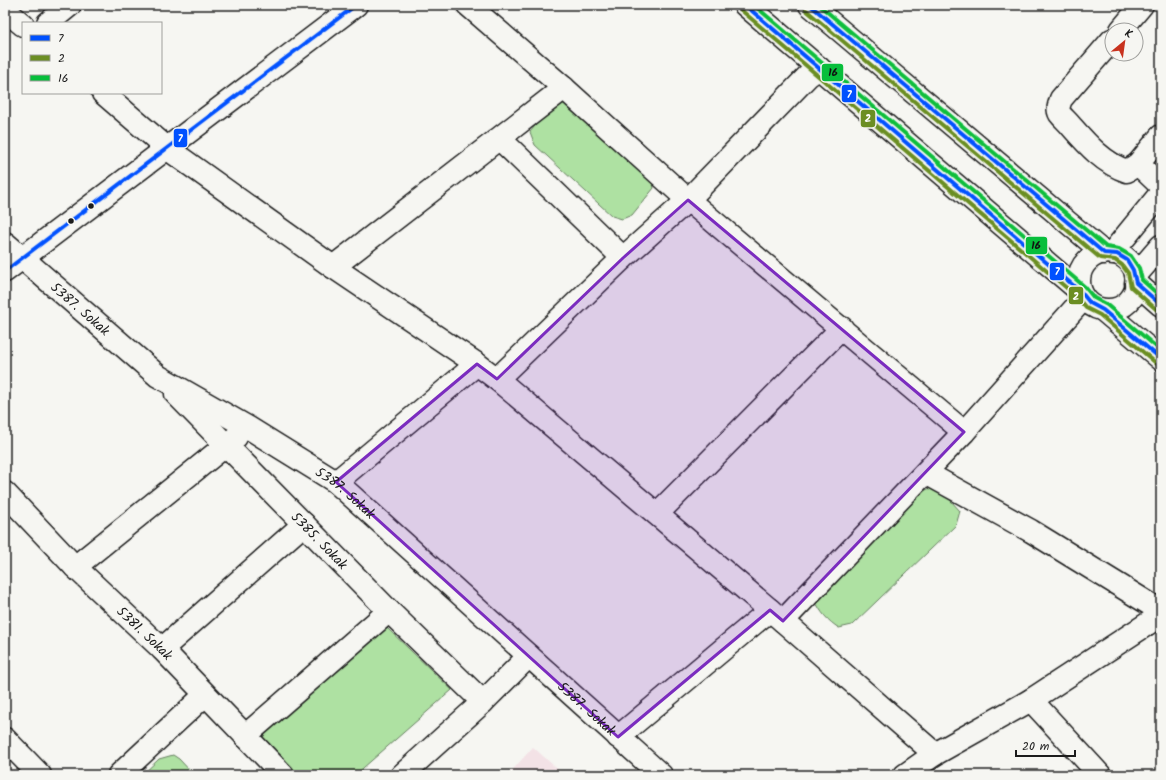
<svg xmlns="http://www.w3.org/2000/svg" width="1166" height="780" font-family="Kalam,sans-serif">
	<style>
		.built { fill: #f3e2e6 }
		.green { fill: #aee1a2; stroke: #657e5f }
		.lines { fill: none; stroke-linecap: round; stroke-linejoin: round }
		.minor-casing { stroke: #1c1c1c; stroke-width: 25 }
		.major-casing { stroke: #1c1c1c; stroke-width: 25 }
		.minor { stroke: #f6f6f2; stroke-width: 22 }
		.major { stroke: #f6f6f2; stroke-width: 22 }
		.bus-1-casing { stroke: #f6f6f2; stroke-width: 7 }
		.bus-2-casing { stroke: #f6f6f2; stroke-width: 7 }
		.bus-3-casing { stroke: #f6f6f2; stroke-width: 7 }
		.bus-1 { stroke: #0051ff; stroke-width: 4 }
		.bus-2 { stroke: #6b8e23; stroke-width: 4 }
		.bus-3 { stroke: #07be3b; stroke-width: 4 }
		.marked { fill: #7b2cbf; fill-opacity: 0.2; stroke: #7b2cbf; stroke-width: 3; stroke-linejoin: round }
		.bus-dot { fill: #1c1c1c; stroke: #f6f6f2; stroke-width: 1.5 }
		.labels { text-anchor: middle; stroke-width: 4; stroke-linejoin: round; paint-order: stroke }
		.street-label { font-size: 14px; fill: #1c1c1c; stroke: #f6f6f2 }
		.line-badge { stroke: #f6f6f2; stroke-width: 1.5 }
		.badge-label { font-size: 11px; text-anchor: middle; font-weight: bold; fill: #fff }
		.pale-badge-label { font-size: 11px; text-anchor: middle; font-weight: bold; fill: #111 }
	</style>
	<rect width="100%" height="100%" fill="#f6f6f2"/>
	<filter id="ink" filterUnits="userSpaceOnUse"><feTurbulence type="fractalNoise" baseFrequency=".025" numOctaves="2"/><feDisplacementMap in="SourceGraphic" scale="8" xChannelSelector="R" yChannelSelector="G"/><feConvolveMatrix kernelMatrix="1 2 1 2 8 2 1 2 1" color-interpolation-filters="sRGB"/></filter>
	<g filter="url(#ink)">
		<!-- built -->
		<polygon class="built" points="533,747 564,775 508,775"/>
		<!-- green -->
		<g class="green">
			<polygon points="562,100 650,174 654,188 632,215 622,219 612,216 535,145 530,132 552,105"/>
			<path d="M 933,487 L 943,492 L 960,511 L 956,525 L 852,625 L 839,628 C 828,621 820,612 815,600 L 820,590 L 923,491 Z"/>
			<polygon points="387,628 452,690 355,775 288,775 253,739"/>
			<polygon points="173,755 179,759 194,775 142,775 159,759"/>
		</g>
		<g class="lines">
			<!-- minor casing -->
			<g class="minor-casing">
				<g id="minor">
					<polyline points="468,5 564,88 688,200 964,432"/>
					<polyline points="5,10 23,25"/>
					<polyline points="48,23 70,5"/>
					<polyline points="1121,30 1142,5"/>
					<path d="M 1112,40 L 1061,99 C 1059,105 1057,109 1060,114 C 1063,118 1068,122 1071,126 C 1086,143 1104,164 1127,171 L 1138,164"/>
					<polyline points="103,93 168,149 333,267 477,364 497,379 783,621 935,754"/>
					<polyline points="1161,136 1138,164 1161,186"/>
					<polyline points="500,139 623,258"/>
					<path id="s1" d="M 5,243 L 158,376 L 249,428 L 336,482 L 661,775"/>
					<polyline points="333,267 564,88"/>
					<polyline points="5,271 356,5"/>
					<polyline points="497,379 623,258 688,200 808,76 819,68"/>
					<path id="s2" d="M 176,394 L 389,611 L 483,702"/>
					<polyline points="926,473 1031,531 1161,611"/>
					<polyline points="336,482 477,364"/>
					<path id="s3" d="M 5,493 L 75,567 L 162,649 L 283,775"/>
					<polyline points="657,514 842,328"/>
					<polyline points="75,567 236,437"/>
					<polyline points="783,621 964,432 1084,298"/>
					<polyline points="162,649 304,524"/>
					<polyline points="1031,700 1100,775"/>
					<polyline points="245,736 389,611"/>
					<polyline points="618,737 770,610"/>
					<polyline points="5,739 40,775"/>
					<polyline points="119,775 205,695"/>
					<polyline points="402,775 483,702 529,656"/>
					<polyline points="905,775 935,754 1031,700 1161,615"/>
				</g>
			</g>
			<!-- major casing -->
			<g class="major-casing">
				<g id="major">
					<polyline points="745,5 1081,292"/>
					<polyline points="810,5 1104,253"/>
					<circle cx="1108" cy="281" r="29"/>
					<polyline points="1112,253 1161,193"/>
					<polyline points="1136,275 1161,246"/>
					<polyline points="1136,283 1161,305"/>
					<polyline points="1103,310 1161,359"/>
				</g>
			</g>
			<!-- minor -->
			<use href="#minor" class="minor"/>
			<!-- major -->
			<use href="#major" class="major"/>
			<!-- bus-1 casing -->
			<g class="bus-1-casing">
				<g id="bus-1">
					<polyline points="745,5 1081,292 1090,303 1103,310 1161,359"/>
					<polyline points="810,5 1104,253 1117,254 1127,260 1133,270 1136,283 1161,305"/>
					<polyline points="5,271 356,5"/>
				</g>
			</g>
			<!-- bus-2 casing -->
			<g class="bus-2-casing">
				<g id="bus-2">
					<polyline points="741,10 1076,296 1086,308 1100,315 1157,364"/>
					<polyline points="806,10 1100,258 1115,260 1122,265 1128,273 1131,287 1157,310"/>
				</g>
			</g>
			<!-- bus-3 casing -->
			<g class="bus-3-casing">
				<g id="bus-3">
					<polyline points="754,5 1085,287 1094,298 1107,305 1161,351"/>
					<polyline points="819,5 1106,247 1119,249 1131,256 1139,268 1142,280 1161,297"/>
				</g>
			</g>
			<!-- bus-1 -->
			<use href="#bus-1" class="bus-1"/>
			<!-- bus-2 -->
			<use href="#bus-2" class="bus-2"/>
			<!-- bus-3 -->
			<use href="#bus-3" class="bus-3"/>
		</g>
	</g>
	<!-- marked area -->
	<path class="marked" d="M 688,200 L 964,432 L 783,621 L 770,610 L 618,737 L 336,482 L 477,364 L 497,379 L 623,258 Z"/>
	<!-- markers -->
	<g class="bus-dot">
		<circle cx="91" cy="206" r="3.5"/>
		<circle cx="71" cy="221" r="3.5"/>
	</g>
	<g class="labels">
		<!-- street labels -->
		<g class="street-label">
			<text dy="5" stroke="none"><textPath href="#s1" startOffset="100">5387. Sokak</textPath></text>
			<text dy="5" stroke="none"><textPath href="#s1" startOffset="424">5387. Sokak</textPath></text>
			<text dy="5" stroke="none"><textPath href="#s2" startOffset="205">5385. Sokak</textPath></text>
			<text dy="5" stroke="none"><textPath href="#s3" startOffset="198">5381. Sokak</textPath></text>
			<text dy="5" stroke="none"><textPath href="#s1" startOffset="748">5387. Sokak</textPath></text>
		</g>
	</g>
	<g class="line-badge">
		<rect x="821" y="63" width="23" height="19" rx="4" fill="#07be3b"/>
		<rect x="841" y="84" width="16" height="19" rx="4" fill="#0051ff"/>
		<rect x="860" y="109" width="16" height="19" rx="4" fill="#6b8e23"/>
		<rect x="173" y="128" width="15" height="20" rx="4" fill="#0051ff"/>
		<rect x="1025" y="236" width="23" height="19" rx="4" fill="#07be3b"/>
		<rect x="1049" y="262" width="16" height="19" rx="4" fill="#0051ff"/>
		<rect x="1068" y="286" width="16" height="19" rx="4" fill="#6b8e23"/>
	</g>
	<g class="badge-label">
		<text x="849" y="98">7</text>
		<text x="868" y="122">2</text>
		<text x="180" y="142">7</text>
		<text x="1057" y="275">7</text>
		<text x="1076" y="300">2</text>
	</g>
	<g class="pale-badge-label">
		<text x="833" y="76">16</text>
		<text x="1036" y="249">16</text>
	</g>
	<!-- margin -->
	<rect width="1166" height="780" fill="none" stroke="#f6f6f2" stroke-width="20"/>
	<rect x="10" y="10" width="1146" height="760" fill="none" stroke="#1c1c1c" stroke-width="1.5" filter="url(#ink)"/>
	<!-- legend -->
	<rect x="22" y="22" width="140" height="72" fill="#f6f6f2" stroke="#9f9f9c"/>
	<rect x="30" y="35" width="20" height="6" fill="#0051ff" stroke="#9f9f9c"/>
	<text x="58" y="42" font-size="12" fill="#1c1c1c">7</text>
	<rect x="30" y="55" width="20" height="6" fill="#6b8e23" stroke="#9f9f9c"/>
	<text x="58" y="62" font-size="12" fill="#1c1c1c">2</text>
	<rect x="30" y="75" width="20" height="6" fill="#07be3b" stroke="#9f9f9c"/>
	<text x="58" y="82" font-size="12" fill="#1c1c1c">16</text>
	<!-- north arrow -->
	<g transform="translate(1124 42) rotate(29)"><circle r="19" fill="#f6f6f2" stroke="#9f9f9c"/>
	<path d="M0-3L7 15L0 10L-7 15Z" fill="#c8321e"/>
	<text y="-6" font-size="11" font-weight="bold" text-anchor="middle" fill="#1c1c1c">K</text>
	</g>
	<!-- scale -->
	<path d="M1016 750v6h59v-6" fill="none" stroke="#1c1c1c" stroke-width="2"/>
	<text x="1022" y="750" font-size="12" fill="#1c1c1c" stroke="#f6f6f2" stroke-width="3" paint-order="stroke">20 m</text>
</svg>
